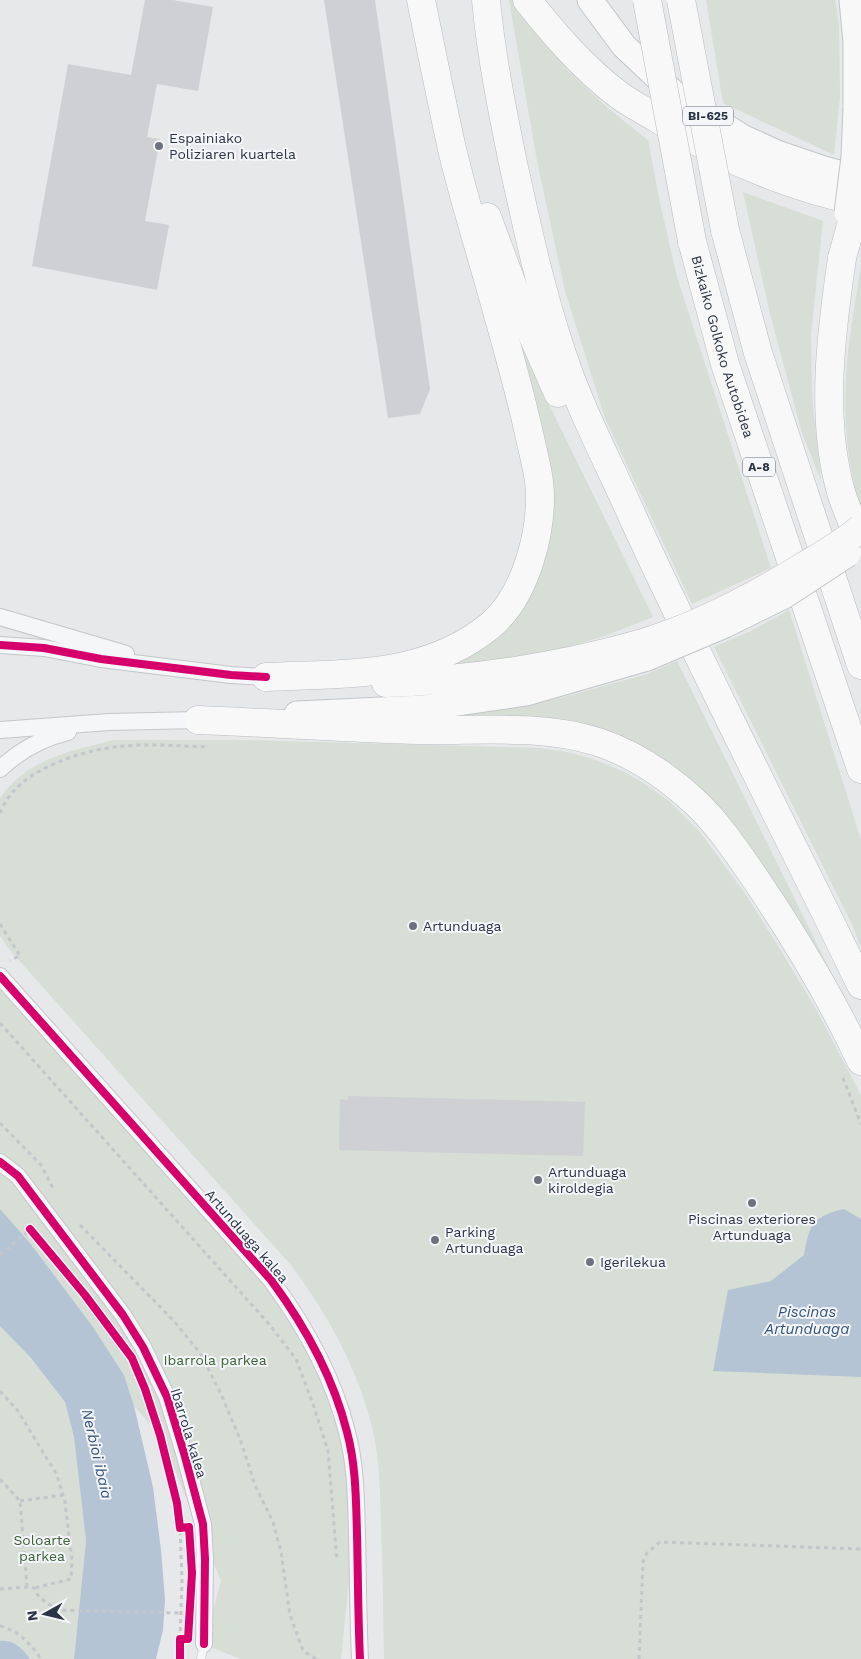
<svg xmlns="http://www.w3.org/2000/svg" width="861" height="1659" font-family="'Work Sans',sans-serif">
	<style>
		.green { fill: #d6ded6 }
		.water { fill: #b4c4d5 }
		.building { fill: #ced0d3 }
		.lines { fill: none; stroke-linecap: round; stroke-linejoin: round }
		.service-casing { stroke: #c4c6c8; stroke-width: 9 }
		.minor-casing { stroke: #c4c6c8; stroke-width: 18 }
		.primary-casing { stroke: #c2c5c8; stroke-width: 27 }
		.motorway-casing { stroke: #b8bbbf; stroke-width: 29 }
		.path { stroke: #c5c6ca; stroke-width: 3; stroke-dasharray: 4 4; stroke-linecap: butt }
		.service { stroke: #f5f6f7; stroke-width: 8 }
		.minor { stroke: #f5f6f7; stroke-width: 16 }
		.primary { stroke: #f8f8f8; stroke-width: 25 }
		.motorway { stroke: #f8f8f8; stroke-width: 28 }
		.primary-bridge-casing { stroke: #c2c5c8; stroke-width: 27; stroke-linecap: butt }
		.motorway-bridge-casing { stroke: #b8bbbf; stroke-width: 29; stroke-linecap: butt }
		.primary-bridge { stroke: #f8f8f8; stroke-width: 25 }
		.motorway-bridge { stroke: #f8f8f8; stroke-width: 28 }
		.cycleway-casing { stroke: #f4f6f9; stroke-width: 11 }
		.cycleway { stroke: #d6006c; stroke-width: 8 }
		.poi-dot { fill: #6c737f; stroke: #f4f6f9; stroke-width: 2 }
		.labels { text-anchor: middle; stroke-width: 4; stroke-linejoin: round; paint-order: stroke }
		.shield { fill: #f4f6f9; stroke: #676e7b; stroke-width: 1 }
		.shield-label { font-size: 12px; font-weight: bold; fill: #2b3445 }
		.poi-label { font-size: 14px; fill: #2b3445; stroke: #f4f6f9; text-anchor: start }
		.street-label { font-size: 14px; fill: #2b3445; stroke: #f4f6f9 }
		.park-label { font-size: 14px; fill: #3f6138; stroke: #f4f6f9 }
		.water-label { font-size: 15px; font-style: italic; fill: #34527a; stroke: #f4f6f9 }
	</style>
	<rect width="100%" height="100%" fill="#e6e8ea"/>
	<!-- green -->
	<g class="green">
		<polygon points="509,0 517,0 567,70 609,109 648,140 660,203 677,277 771,568 692,604 605,418 565,291 537,161"/>
		<polygon points="706,0 835,0 839,25 840,97 834,155 723,103"/>
		<polygon points="743,192 823,221 811,335 812,396 821,480 802,433 770,314"/>
		<path d="M 861,263 L 861,506 L 860,507 C 848,466 843,420 846,377 C 848,339 856,301 861,263 Z"/>
		<polygon points="515,330 538,382 653,617 605,636 556,650 452,667 499,638 520,609 538,569"/>
		<polygon points="789,610 861,840 861,947 852,924 714,647 751,631"/>
		<polygon points="677,661 861,1033 646,754 466,720 455,715 464,711 556,699 644,675"/>
		<path d="M 114,740 L 242,740 L 539,748 L 567,752 L 593,759 L 622,771 L 642,782 L 669,801 L 700,832 L 746,895 L 786,959 L 817,1011 L 861,1095 L 861,1659 L 384,1659 C 383,1614 383,1570 381,1525 C 380,1493 380,1459 372,1427 C 357,1367 327,1313 290,1264 L 8,948 L 0,936 L 0,798 C 27,759 70,751 114,740 Z"/>
		<polygon points="0,976 271,1280 335,1392 356,1509 341,1659 240,1659 204,1644 221,1581 160,1435 134,1406 124,1375 93,1327 30,1243 0,1209"/>
		<polygon points="0,1326 31,1358 65,1402 74,1437 86,1541 74,1659 0,1659"/>
	</g>
	<!-- water -->
	<g class="water">
		<polygon points="0,1209 30,1243 93,1327 124,1375 134,1406 153,1487 161,1550 165,1600 163,1630 156,1659 74,1659 86,1541 74,1437 65,1402 31,1358 0,1326"/>
		<path d="M 844,1209 L 861,1219 L 861,1377 L 713,1371 L 728,1290 L 771,1281 L 804,1255 C 809,1225 813,1216 844,1209 Z"/>
		<path d="M 0,1641 C 13,1639 23,1649 30,1659 L 0,1659 Z"/>
	</g>
	<!-- building -->
	<g class="building">
		<polygon points="145,0 173,0 213,7 198,91 157,84 147,137 160,139 145,221 169,225 157,290 32,266 68,64 131,75"/>
		<polygon points="324,0 375,0 430,389 420,414 388,418"/>
		<polygon points="348,1096 585,1102 583,1156 339,1150 340,1099 348,1100"/>
	</g>
	<g class="lines">
		<!-- service casing -->
		<g class="service-casing">
			<polyline id="service" points="201,1659 204,1644"/>
		</g>
		<!-- minor casing -->
		<g class="minor-casing">
			<g id="minor">
				<polyline points="0,617 126,654"/>
				<polyline points="0,645 44,648 101,659 231,675 266,677"/>
				<polyline points="0,730 109,722 198,720"/>
				<path d="M 0,769 C 19,751 43,738 68,732"/>
				<path d="M 0,976 L 271,1280 C 305,1326 333,1376 347,1432 C 356,1465 356,1500 357,1534 C 358,1575 358,1617 360,1659"/>
				<polyline points="0,1162 18,1176 123,1315 143,1347 167,1397 184,1453 203,1524 205,1559 204,1644"/>
			</g>
		</g>
		<!-- primary casing -->
		<g class="primary-casing">
			<g id="primary">
				<polyline points="590,0 624,46 679,98 742,137 777,153 824,169 861,179"/>
				<polyline points="852,0 856,42 856,109"/>
				<polyline points="297,714 423,708 526,693 647,658"/>
			</g>
		</g>
		<!-- motorway casing -->
		<g class="motorway-casing">
			<g id="motorway">
				<path d="M 486,0 C 491,55 502,109 513,163 C 527,227 541,292 562,354 C 581,412 610,465 634,520 C 706,677 786,830 861,985"/>
				<path d="M 527,0 C 554,34 584,69 619,95 C 631,104 645,111 658,119 C 721,158 788,187 861,202"/>
				<polyline points="487,217 522,311 558,393"/>
				<polyline points="725,230 758,353 861,665"/>
				<path id="s1" d="M 692,241 L 725,364 L 861,769"/>
				<path d="M 842,258 C 831,333 820,418 841,492 C 846,509 854,526 861,542"/>
				<path d="M 266,677 C 345,673 426,679 491,625 C 527,594 544,527 539,481 C 537,467 533,452 530,438 C 519,387 504,337 490,286 C 477,241 463,195 452,149 C 441,99 431,49 421,0"/>
				<path d="M 386,683 C 473,680 559,667 643,643"/>
				<path d="M 198,720 C 272,723 347,728 421,730 C 479,731 542,724 598,742 C 635,754 668,777 696,803 C 716,822 732,845 748,868 C 790,929 829,993 861,1061"/>
			</g>
		</g>
		<!-- path -->
		<g class="path">
			<path d="M 0,813 C 15,772 75,752 115,747 C 143,743 179,746 208,747"/>
			<polyline points="0,924 20,956 10,960"/>
			<polyline points="0,1023 269,1324 296,1359 313,1404 328,1451 337,1561"/>
			<polyline points="843,1078 861,1124"/>
			<polyline points="0,1123 41,1165 53,1188"/>
			<polyline points="80,1225 173,1320 200,1353 221,1394 240,1439 255,1485 273,1522 281,1552 290,1615 303,1651 317,1659"/>
			<polyline points="0,1255 35,1226"/>
			<polyline points="0,1391 18,1411 57,1475 65,1502 72,1561 71,1579 34,1588"/>
			<polyline points="0,1479 20,1501 27,1587"/>
			<polyline points="20,1501 63,1495"/>
			<polyline points="0,1589 27,1587 34,1588 39,1597 57,1610 180,1613"/>
			<path d="M 0,1626 C 19,1631 30,1643 41,1659"/>
			<polyline points="180,1639 182,1580 180,1528"/>
			<polyline points="639,1659 643,1562 647,1553 660,1542 861,1549"/>
		</g>
		<!-- service -->
		<use href="#service" class="service"/>
		<!-- minor -->
		<use href="#minor" class="minor"/>
		<!-- primary -->
		<use href="#primary" class="primary"/>
		<!-- motorway -->
		<use href="#motorway" class="motorway"/>
		<!-- primary-bridge casing -->
		<g class="primary-bridge-casing">
			<g id="primary-bridge">
				<polyline points="847,213 854,157 856,109"/>
				<polyline points="647,658 725,625 784,596 848,554"/>
			</g>
		</g>
		<!-- motorway-bridge casing -->
		<g class="motorway-bridge-casing">
			<g id="motorway-bridge">
				<polyline points="647,0 692,241"/>
				<polyline points="681,0 725,230"/>
				<polyline points="842,258 861,189"/>
				<path d="M 643,643 C 700,625 754,597 804,566 C 824,554 844,543 861,528"/>
			</g>
		</g>
		<!-- primary-bridge -->
		<use href="#primary-bridge" class="primary-bridge"/>
		<!-- motorway-bridge -->
		<use href="#motorway-bridge" class="motorway-bridge"/>
		<!-- cycleway casing -->
		<g class="cycleway-casing">
			<g id="cycleway">
				<polyline points="0,645 44,648 101,659 231,675 266,677"/>
				<path d="M 0,976 L 271,1280 C 305,1326 333,1376 347,1432 C 356,1465 356,1500 357,1534 C 358,1575 358,1617 360,1659"/>
				<polyline points="0,1162 18,1176 123,1315 143,1347 167,1397 184,1453 203,1524 205,1559 204,1644"/>
				<polyline points="30,1229 85,1295 132,1358 145,1389 160,1435 177,1503 180,1528 189,1527 192,1573 188,1639 180,1639 180,1659"/>
			</g>
		</g>
		<!-- cycleway -->
		<use href="#cycleway" class="cycleway"/>
	</g>
	<!-- markers -->
	<g class="poi-dot">
		<circle cx="159" cy="146" r="5"/>
		<circle cx="413" cy="926" r="5"/>
		<circle cx="538" cy="1180" r="5"/>
		<circle cx="752" cy="1203" r="5"/>
		<circle cx="435" cy="1240" r="5"/>
		<circle cx="590" cy="1262" r="5"/>
	</g>
	<g class="labels">
		<!-- shield labels -->
		<g class="shield">
			<rect x="683" y="106.5" width="50" height="19" rx="4"/>
			<rect x="743" y="457.5" width="32" height="19" rx="4"/>
		</g>
		<g class="shield-label">
			<text x="708" y="120">BI-625</text>
			<text x="759" y="471">A-8</text>
		</g>
		<!-- poi labels -->
		<g class="poi-label">
			<text x="169" y="143">Espainiako<tspan x="169" dy="16">Poliziaren kuartela</tspan></text>
			<text x="423" y="931">Artunduaga</text>
			<text x="548" y="1177">Artunduaga<tspan x="548" dy="16">kiroldegia</tspan></text>
			<text x="752" y="1224" text-anchor="middle">Piscinas exteriores<tspan x="752" dy="16">Artunduaga</tspan></text>
			<text x="445" y="1237">Parking<tspan x="445" dy="16">Artunduaga</tspan></text>
			<text x="600" y="1267">Igerilekua</text>
		</g>
		<!-- street labels -->
		<g class="street-label">
			<text dy="5" stroke="none"><textPath href="#s1" startOffset="110">Bizkaiko Golkoko Autobidea</textPath></text>
			<text transform="translate(247 1236) rotate(49)" y="5">Artunduaga kalea</text>
			<text transform="translate(189 1433) rotate(73)" y="5">Ibarrola kalea</text>
		</g>
		<!-- park labels -->
		<g class="park-label">
			<text x="215" y="1365">Ibarrola parkea</text>
			<text x="42" y="1545">Soloarte<tspan x="42" dy="16">parkea</tspan></text>
		</g>
		<!-- water labels -->
		<g class="water-label">
			<text x="807" y="1317">Piscinas<tspan x="807" dy="17">Artunduaga</tspan></text>
			<text transform="translate(97 1454) rotate(77)" y="5">Nerbioi ibaia</text>
		</g>
	</g>
	<!-- north arrow -->
	<g transform="translate(45 1614) rotate(262)" stroke="#f4f6f9" stroke-width="4" paint-order="stroke">
	<path d="M0-4L9 19L0 12L-9 19Z" fill="#2b3445"/>
	<text y="-8" font-size="14" font-weight="bold" text-anchor="middle" fill="#2b3445">N</text>
	</g>
</svg>
